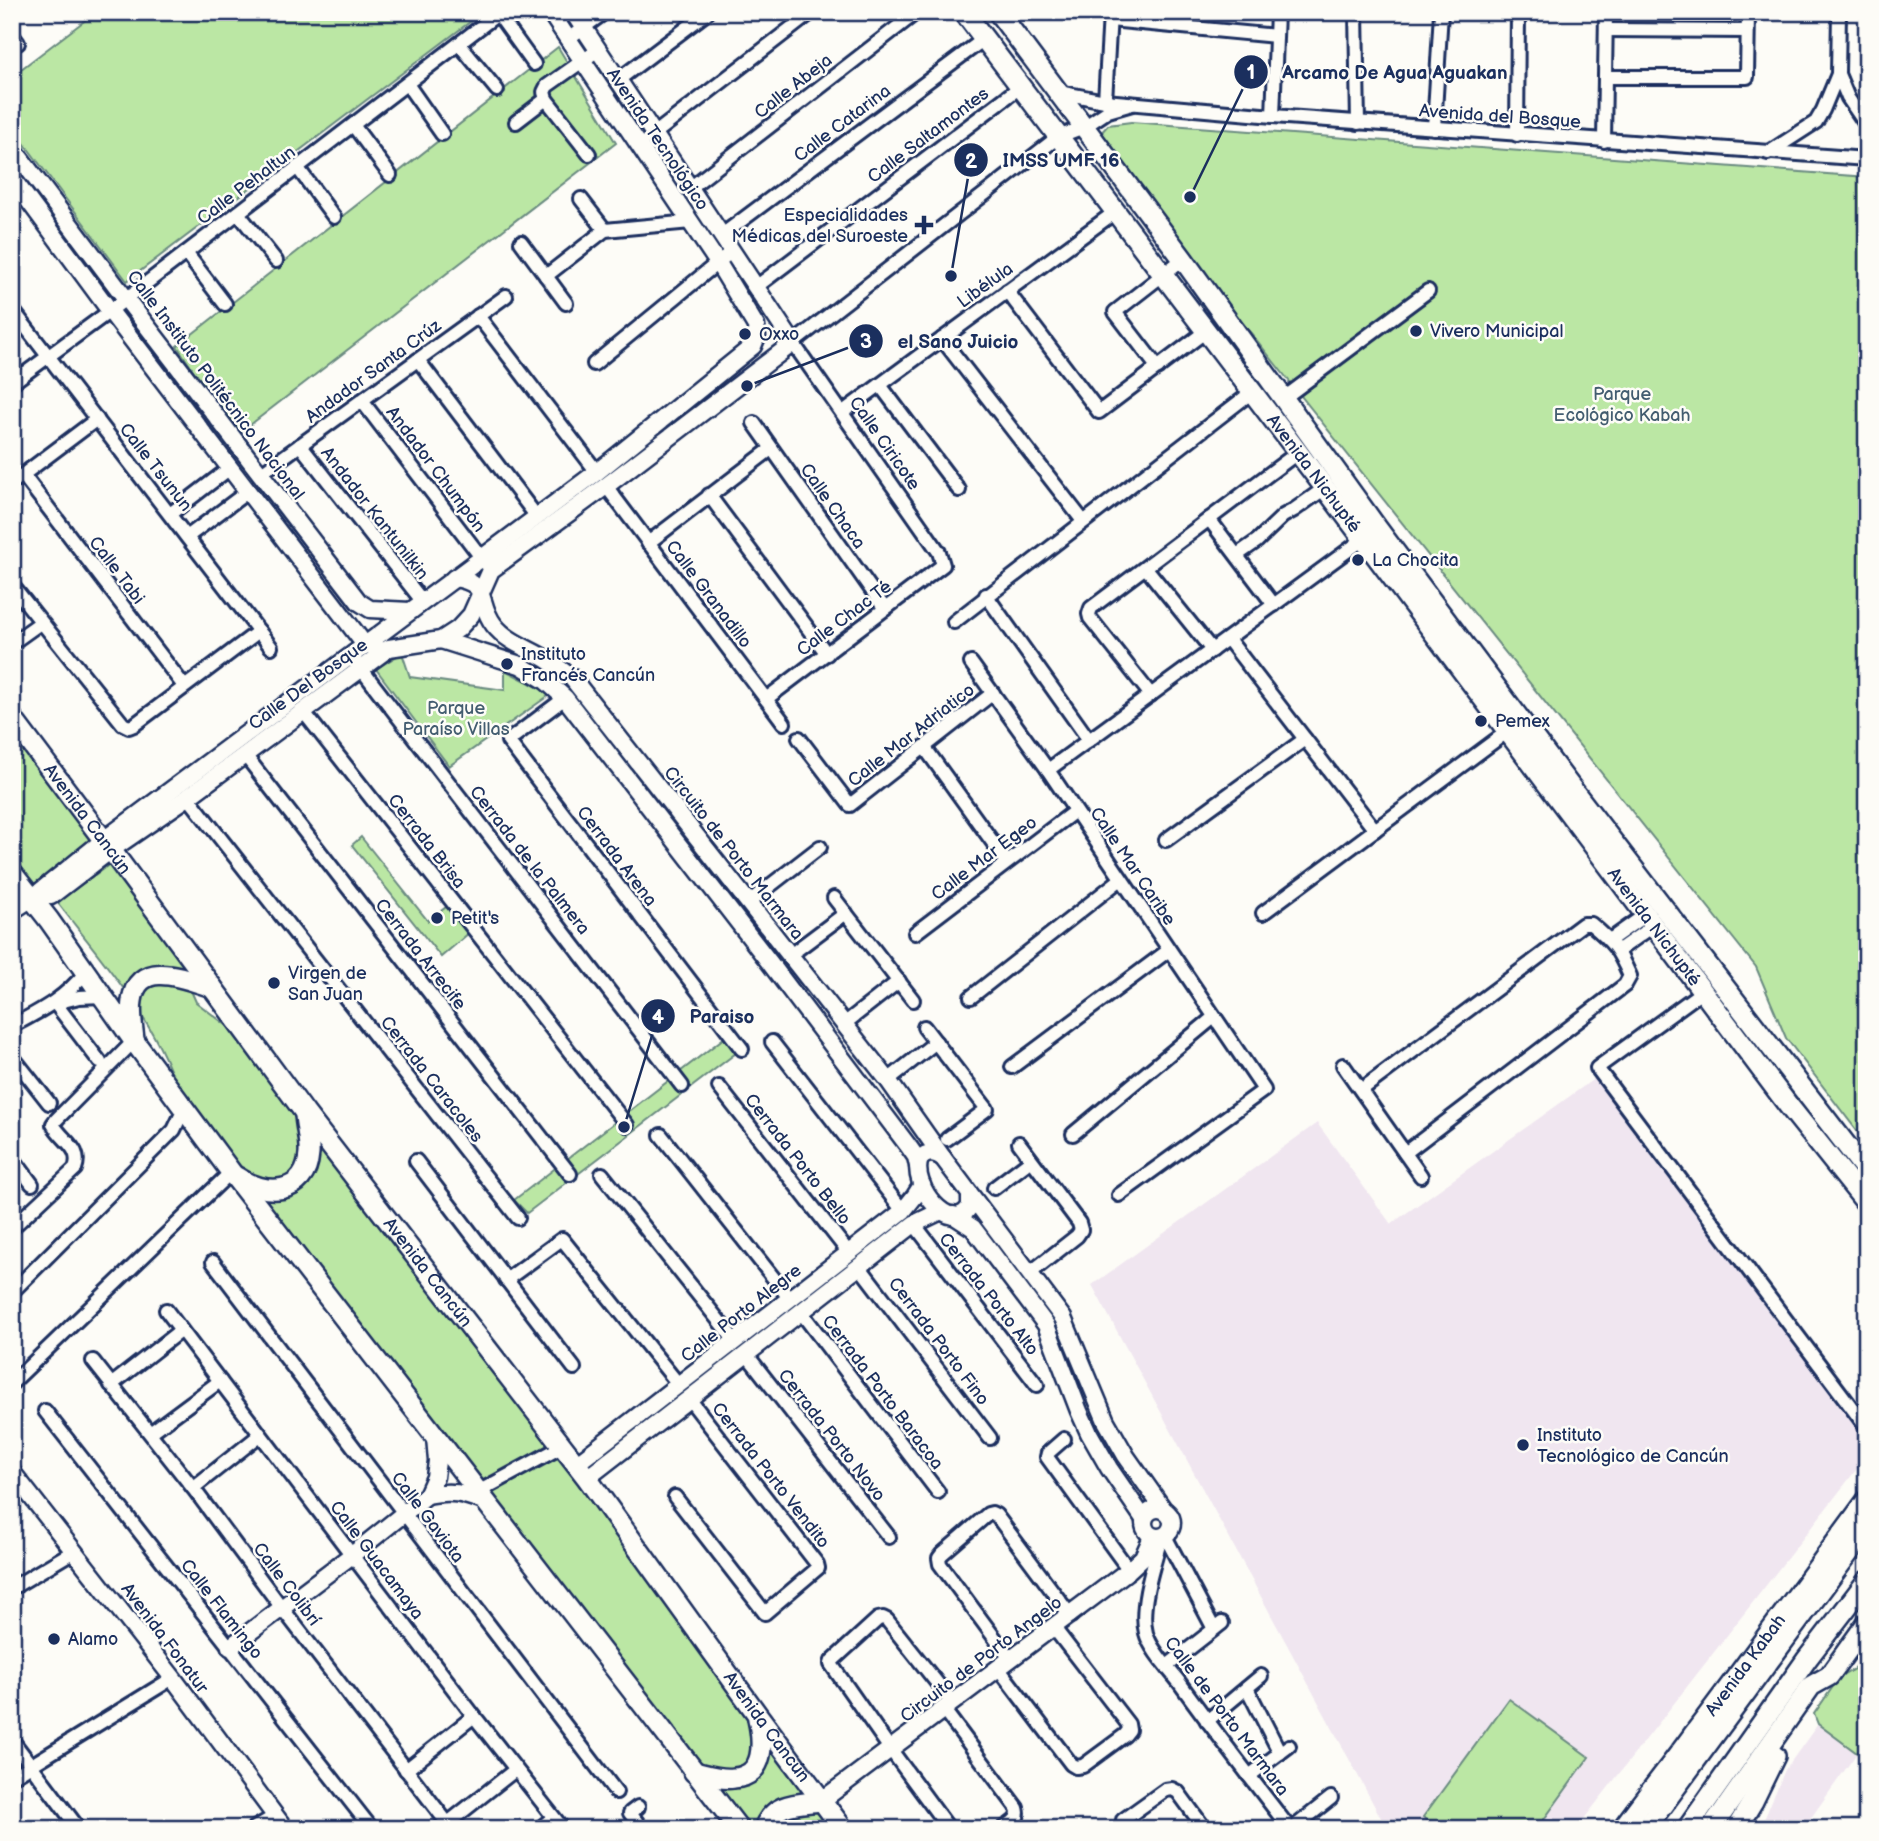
<svg xmlns="http://www.w3.org/2000/svg" width="1879" height="1841" font-family="'Balsamiq Sans',sans-serif">
	<style>
		.built { fill: #f0e6f0 }
		.green { fill: #bbe7a4; stroke: #6b8b81; stroke-width: 2 }
		.lines { fill: none; stroke-linecap: round; stroke-linejoin: round }
		.street-casing { stroke: #1b2f5e; stroke-width: 18 }
		.secondary-casing { stroke: #1b2f5e; stroke-width: 21 }
		.primary-casing { stroke: #1b2f5e; stroke-width: 24 }
		.street { stroke: #fdfcf7; stroke-width: 12 }
		.secondary { stroke: #fdfcf7; stroke-width: 16 }
		.primary { stroke: #fdfcf7; stroke-width: 19 }
		.poi-dot { fill: #1b2f5e; stroke: #fdfcf7; stroke-width: 2.5 }
		.labels { text-anchor: middle; stroke-width: 5; stroke-linejoin: round; paint-order: stroke }
		.street-label { font-size: 18px; fill: #1b2f5e; stroke: #fdfcf7 }
		.poi-label { font-size: 18px; fill: #1b2f5e; stroke: #fdfcf7; text-anchor: start }
		.park-label { font-size: 18px; fill: #435d70; stroke: #fdfcf7 }
		.leader { fill: none; stroke: #1b2f5e; stroke-width: 2.5 }
		.callout-dot { fill: #1b2f5e; stroke: #fdfcf7; stroke-width: 2.5 }
		.mark-label { font-size: 21px; text-anchor: middle; font-weight: bold; fill: #fff }
		.callout-label { font-size: 19px; text-anchor: middle; font-weight: bold; fill: #1b2f5e; stroke: #fdfcf7; stroke-width: 5; stroke-linejoin: round; paint-order: stroke }
	</style>
	<rect width="100%" height="100%" fill="#fdfcf7"/>
	<filter id="ink" filterUnits="userSpaceOnUse"><feTurbulence type="fractalNoise" baseFrequency=".0143" numOctaves="2"/><feDisplacementMap in="SourceGraphic" scale="14" xChannelSelector="R" yChannelSelector="G"/><feConvolveMatrix kernelMatrix="1 2 1 2 8 2 1 2 1" color-interpolation-filters="sRGB"/></filter>
	<g filter="url(#ink)">
		<!-- built -->
		<g class="built">
			<polygon points="1598,1076 1867,1435 1867,1456 1576,1829 1387,1829 1092,1285 1317,1123 1391,1224"/>
			<polygon points="1818,1724 1857,1753 1803,1829 1760,1829 1785,1770"/>
		</g>
		<!-- green -->
		<g class="green">
			<polygon points="96,12 483,12 127,281 12,127 12,76"/>
			<polygon points="558,47 616,143 237,435 177,346"/>
			<polygon points="1131,122 1867,177 1867,1144 1786,1038 1756,967 1113,160 1100,134 1108,125"/>
			<polygon points="402,653 410,677 505,690 505,670 551,694 449,766 376,669"/>
			<polygon points="12,720 104,840 32,898 12,874"/>
			<polygon points="361,837 428,921 450,904 470,932 441,957 352,845"/>
			<path d="M 110,864 L 192,973 L 181,968 L 196,1002 L 238,1034 L 473,1348 L 563,1446 L 843,1829 L 739,1829 L 176,1086 C 153,1017 101,959 57,902 Z"/>
			<polygon points="724,1038 736,1053 527,1213 514,1200"/>
			<polygon points="1867,1652 1867,1739 1857,1753 1818,1724 1814,1714 1839,1678 1854,1669"/>
			<polygon points="1509,1699 1589,1757 1537,1829 1439,1829 1423,1817"/>
		</g>
		<g class="lines">
			<!-- street casing -->
			<g class="street-casing">
				<g id="street">
					<polyline points="1356,12 1358,123"/>
					<polyline points="498,14 534,64"/>
					<polyline points="1110,20 1276,36"/>
					<polyline points="1606,30 1747,31"/>
					<polyline points="12,35 18,43"/>
					<polyline points="568,39 605,12"/>
					<polyline points="459,44 497,90"/>
					<polyline points="1838,74 1848,98 1867,126"/>
					<polyline points="1605,77 1747,77 1748,12"/>
					<polyline points="618,80 708,12"/>
					<polyline points="407,84 442,134"/>
					<polyline points="1058,92 1105,101 1273,116 1867,159"/>
					<polyline points="1105,101 1110,14"/>
					<polyline points="1273,116 1277,12"/>
					<polyline points="516,122 546,99"/>
					<polyline points="353,125 390,175"/>
					<polyline points="1434,128 1441,12"/>
					<polyline points="1517,135 1518,12"/>
					<polyline points="649,138 812,12"/>
					<polyline points="1604,141 1606,12"/>
					<polyline points="1768,153 1816,122 1823,110 1838,74 1839,12"/>
					<polyline points="589,154 546,99 544,92 547,86 598,50"/>
					<polyline points="297,167 334,217"/>
					<polyline points="690,188 917,12"/>
					<polyline points="581,199 605,230"/>
					<polyline points="238,213 276,261"/>
					<polyline points="722,235 984,39"/>
					<polyline points="521,242 566,303"/>
					<polyline points="186,253 225,304"/>
					<polyline points="546,276 605,230 691,222"/>
					<polyline points="756,287 1020,87"/>
					<polyline points="1007,291 1099,412 1206,331"/>
					<polyline points="12,309 271,647"/>
					<polyline points="478,316 597,472"/>
					<polyline points="942,339 1083,521"/>
					<polyline points="418,360 537,517"/>
					<polyline points="594,364 732,251"/>
					<polyline points="1158,368 1115,312 1183,259"/>
					<polyline points="12,383 110,311 500,12"/>
					<polyline points="880,385 959,490"/>
					<polyline points="1284,398 1428,291"/>
					<polyline points="362,401 487,565"/>
					<polyline points="843,412 1115,212"/>
					<polyline points="754,423 885,609"/>
					<polyline points="300,445 423,602"/>
					<polyline points="260,474 506,296"/>
					<polyline points="23,475 184,686"/>
					<polyline points="12,483 97,419"/>
					<polyline points="606,486 784,723"/>
					<polyline points="709,495 827,654"/>
					<polyline points="170,514 230,468"/>
					<polyline points="1209,519 1274,605"/>
					<polyline points="187,537 247,492"/>
					<polyline points="648,543 771,449"/>
					<polyline points="1237,555 1257,541 1283,516 1294,510 1325,488"/>
					<polyline points="1146,568 1212,650"/>
					<polyline points="12,585 123,724 129,727 134,725 259,631"/>
					<polyline points="986,595 1089,740"/>
					<polyline points="954,622 1252,392"/>
					<polyline points="1228,639 1375,830"/>
					<polyline points="12,643 40,623"/>
					<polyline points="356,662 682,1086"/>
					<polyline points="971,663 1048,770 1264,1090 1119,1195"/>
					<polyline points="1151,695 1090,618 1089,614 1091,608 1297,453"/>
					<polyline points="565,698 508,741 742,1049"/>
					<polyline points="766,699 943,565 939,552 793,343 1058,137 1084,127 1108,111 1132,104"/>
					<polyline points="303,711 627,1125"/>
					<polyline points="799,738 850,805 993,693"/>
					<polyline points="925,748 1007,862"/>
					<polyline points="245,755 570,1174"/>
					<polyline points="1048,770 1369,535"/>
					<polyline points="188,797 518,1218"/>
					<polyline points="1166,840 1305,739"/>
					<polyline points="834,898 913,1000"/>
					<polyline points="749,902 820,847"/>
					<polyline points="1263,913 1508,731"/>
					<polyline points="915,933 1075,811"/>
					<polyline points="1610,940 1645,915"/>
					<polyline points="798,949 846,913"/>
					<polyline points="1619,950 1653,926"/>
					<polyline points="1703,991 1597,1068 1867,1428"/>
					<polyline points="971,997 1121,879"/>
					<polyline points="59,1002 79,997 102,996"/>
					<polyline points="55,1003 100,1062"/>
					<polyline points="844,1024 899,981"/>
					<path d="M 12,1026 C 42,1010 64,999 86,972"/>
					<polyline points="924,1027 987,1109 947,1139"/>
					<polyline points="772,1042 903,1211"/>
					<polyline points="12,1056 49,1103"/>
					<polyline points="1343,1065 1421,1176"/>
					<polyline points="1012,1067 1169,950"/>
					<polyline points="888,1080 936,1042"/>
					<polyline points="719,1087 849,1253"/>
					<path d="M 1361,1090 L 1583,924 L 1591,924 C 1614,943 1618,949 1630,976 L 1625,985 L 1405,1153"/>
					<polyline points="1073,1134 1214,1017"/>
					<polyline points="661,1135 790,1299"/>
					<polyline points="1019,1143 1079,1223 1081,1230 1077,1236 1030,1273"/>
					<polyline points="12,1157 32,1184"/>
					<polyline points="416,1161 574,1368"/>
					<polyline points="602,1174 735,1341"/>
					<polyline points="994,1188 1031,1160"/>
					<polyline points="914,1224 1037,1385"/>
					<path d="M 12,1228 L 75,1169 C 83,1148 62,1141 53,1124 L 56,1120 L 134,1041"/>
					<polyline points="213,1262 616,1792"/>
					<polyline points="859,1266 990,1438"/>
					<polyline points="506,1280 562,1239 679,1385"/>
					<polyline points="12,1292 174,1130 184,1109"/>
					<polyline points="166,1310 474,1716 563,1829"/>
					<polyline points="801,1312 938,1492"/>
					<polyline points="747,1355 889,1537"/>
					<polyline points="93,1361 193,1488 282,1608 452,1829"/>
					<polyline points="12,1383 231,1172"/>
					<polyline points="111,1385 181,1330"/>
					<polyline points="45,1411 372,1829"/>
					<polyline points="150,1433 220,1381"/>
					<polyline points="1064,1439 1048,1453 1047,1457 1129,1570"/>
					<polyline points="193,1488 260,1435"/>
					<polyline points="478,1492 563,1446"/>
					<polyline points="675,1497 765,1613 818,1568 817,1564 690,1400"/>
					<polyline points="1165,1536 1214,1629"/>
					<path d="M 1161,1538 C 1154,1563 1139,1607 1146,1633 C 1150,1649 1169,1669 1179,1682 C 1215,1732 1253,1781 1290,1829"/>
					<polyline points="12,1588 74,1551"/>
					<polyline points="1011,1660 940,1564 939,1558 942,1554 988,1514 992,1513 996,1515 1071,1616"/>
					<polyline points="1167,1666 1222,1623"/>
					<polyline points="999,1669 1071,1764 1076,1767 1083,1766 1125,1735 1129,1730 1128,1724 1054,1628"/>
					<polyline points="1247,1688 1280,1753"/>
					<path d="M 944,1710 L 1017,1808 C 1021,1819 1011,1823 1003,1829"/>
					<polyline points="1207,1721 1261,1676"/>
					<polyline points="12,1740 79,1829"/>
					<polyline points="406,1770 474,1716"/>
					<polyline points="1249,1776 1289,1746"/>
					<polyline points="12,1777 173,1678"/>
					<polyline points="638,1807 630,1813 642,1829"/>
					<polyline points="448,1823 515,1770"/>
					<polyline points="253,1829 275,1816"/>
					<polyline points="539,1829 553,1818"/>
					<polyline points="949,1829 891,1750 831,1664 832,1661 878,1619 883,1618 887,1620 953,1703"/>
					<polyline points="1122,1829 1123,1820 1165,1790 1172,1789 1178,1792 1205,1829"/>
					<polyline points="1292,1829 1331,1798"/>
				</g>
			</g>
			<!-- secondary casing -->
			<g class="secondary-casing">
				<g id="secondary">
					<polyline points="573,12 793,343"/>
					<polyline points="12,147 117,287 359,602 370,609 410,611"/>
					<polyline points="12,178 110,311 365,645 376,646"/>
					<path d="M 454,578 C 491,583 476,602 494,625 C 508,643 531,649 549,661 C 557,666 564,672 572,678 L 888,1080 L 943,1158"/>
					<polyline points="441,640 520,665 546,681 565,698 770,963 909,1147 916,1157 918,1166"/>
					<polyline points="51,896 111,850 188,797 389,648 441,640 458,629 471,615 491,570 606,486 793,343"/>
					<polyline points="12,911 32,898 104,840 597,472 753,346 757,336 756,326 718,263 550,12"/>
					<path d="M 970,1194 L 970,1206 C 952,1238 909,1185 920,1159 C 927,1151 935,1152 943,1158 L 1063,1318 L 1106,1421 L 1126,1456 L 1164,1510"/>
					<polyline points="953,1215 973,1228 1046,1325 1079,1411 1089,1433 1109,1468 1144,1519"/>
					<polyline points="576,1464 903,1211 915,1196 922,1185"/>
					<polyline points="12,1472 173,1678 285,1829"/>
					<polyline points="587,1478 914,1224 941,1211"/>
					<path d="M 427,1495 C 452,1490 462,1493 486,1502"/>
					<circle cx="1158" cy="1523" r="14"/>
					<polyline points="230,1647 352,1555 427,1495 435,1477 437,1461 435,1437"/>
					<polyline points="821,1801 1129,1570 1143,1557 1152,1537"/>
				</g>
			</g>
			<!-- primary casing -->
			<g class="primary-casing">
				<g id="primary">
					<path id="s1" d="M 964,12 L 1332,497 L 1788,1105 L 1867,1204"/>
					<polyline points="998,12 1183,259 1377,528 1569,785 1867,1172"/>
					<path id="s2" d="M 12,718 L 111,850 L 305,1113 L 587,1478 L 757,1714 L 843,1829"/>
					<polyline points="12,873 49,920 134,1041 231,1172 739,1829"/>
					<path d="M 134,1040 C 133,1028 130,1013 132,1001 C 138,957 186,979 212,987"/>
					<path d="M 237,1177 C 265,1196 306,1196 309,1154 C 310,1142 306,1128 305,1115"/>
					<path d="M 694,1772 C 707,1775 721,1780 734,1778 C 766,1776 763,1741 758,1719"/>
					<path d="M 764,1829 C 773,1802 798,1804 821,1801"/>
					<path id="s3" d="M 1622,1829 C 1645,1797 1670,1767 1693,1735 C 1752,1657 1809,1579 1867,1500"/>
					<polyline points="1645,1829 1867,1528"/>
					<polyline points="1687,1829 1807,1659 1867,1581"/>
					<polyline points="1711,1829 1811,1686 1829,1676 1867,1623"/>
					<polyline points="1736,1829 1753,1801 1775,1756"/>
				</g>
			</g>
			<!-- street -->
			<use href="#street" class="street"/>
			<!-- secondary -->
			<use href="#secondary" class="secondary"/>
			<!-- primary -->
			<use href="#primary" class="primary"/>
		</g>
	</g>
	<!-- markers -->
	<g class="poi-dot">
		<path d="M920.5 214.5h7v7h7v7h-7v7h-7v-7h-7v-7h7z"/>
		<circle cx="1416" cy="331" r="7"/>
		<circle cx="745" cy="334" r="7"/>
		<circle cx="1358" cy="560" r="7"/>
		<circle cx="507" cy="664" r="7"/>
		<circle cx="1481" cy="721" r="7"/>
		<circle cx="437" cy="918" r="7"/>
		<circle cx="274" cy="983" r="7"/>
		<circle cx="1523" cy="1445" r="7"/>
		<circle cx="54" cy="1639" r="7"/>
	</g>
	<g class="labels">
		<!-- street labels -->
		<g class="street-label">
			<text transform="translate(793 86) rotate(-38)" y="6">Calle Abeja</text>
			<text transform="translate(1500 116) rotate(4)" y="6">Avenida del Bosque</text>
			<text transform="translate(842 123) rotate(-37)" y="6">Calle Catarina</text>
			<text transform="translate(928 135) rotate(-37)" y="6">Calle Saltamontes</text>
			<text transform="translate(658 139) rotate(56)" y="6">Avenida Tecnológico</text>
			<text transform="translate(246 185) rotate(-37)" y="6">Calle Pehaltun</text>
			<text transform="translate(985 285) rotate(-36)" y="6">Libélula</text>
			<text transform="translate(373 371) rotate(-36)" y="6">Andador Santa Crúz</text>
			<text transform="translate(216 385) rotate(53)" y="6">Calle Instituto Politécnico Nacional</text>
			<text transform="translate(885 443) rotate(55)" y="6">Calle Ciricote</text>
			<text transform="translate(156 467) rotate(52)" y="6">Calle Tsunun</text>
			<text transform="translate(436 469) rotate(53)" y="6">Andador Chumpón</text>
			<text dy="6" stroke="none"><textPath href="#s1" startOffset="579">Avenida Nichupté</textPath></text>
			<text transform="translate(833 506) rotate(55)" y="6">Calle Chaca</text>
			<text transform="translate(375 513) rotate(52)" y="6">Andador Kantunilkin</text>
			<text transform="translate(117 570) rotate(53)" y="6">Calle Tabi</text>
			<text transform="translate(709 594) rotate(53)" y="6">Calle Granadillo</text>
			<text transform="translate(844 618) rotate(-37)" y="6">Calle Chac Té</text>
			<text transform="translate(308 684) rotate(-36)" y="6">Calle Del Bosque</text>
			<text transform="translate(911 735) rotate(-38)" y="6">Calle Mar Adriatico</text>
			<text dy="6" stroke="none"><textPath href="#s2" startOffset="126">Avenida Cancún</textPath></text>
			<text transform="translate(427 841) rotate(52)" y="6">Cerrada Brisa</text>
			<text transform="translate(734 853) rotate(52)" y="6">Circuito de Porto Marmara</text>
			<text transform="translate(617 856) rotate(53)" y="6">Cerrada Arena</text>
			<text transform="translate(984 858) rotate(-37)" y="6">Calle Mar Egeo</text>
			<text transform="translate(530 860) rotate(52)" y="6">Cerrada de la Palmera</text>
			<text transform="translate(1133 866) rotate(56)" y="6">Calle Mar Caribe</text>
			<text dy="6" stroke="none"><textPath href="#s1" startOffset="1146">Avenida Nichupté</textPath></text>
			<text transform="translate(421 954) rotate(52)" y="6">Cerrada Arrecife</text>
			<text transform="translate(432 1079) rotate(52)" y="6">Cerrada Caracoles</text>
			<text transform="translate(798 1159) rotate(52)" y="6">Cerrada Porto Bello</text>
			<text dy="6" stroke="none"><textPath href="#s2" startOffset="693">Avenida Cancún</textPath></text>
			<text transform="translate(989 1294) rotate(52)" y="6">Cerrada Porto Alto</text>
			<text transform="translate(741 1313) rotate(-38)" y="6">Calle Porto Alegre</text>
			<text transform="translate(939 1341) rotate(53)" y="6">Cerrada Porto Fino</text>
			<text transform="translate(883 1392) rotate(53)" y="6">Cerrada Porto Baracoa</text>
			<text transform="translate(832 1435) rotate(52)" y="6">Cerrada Porto Novo</text>
			<text transform="translate(771 1475) rotate(52)" y="6">Cerrada Porto Vendito</text>
			<text transform="translate(428 1517) rotate(53)" y="6">Calle Gaviota</text>
			<text transform="translate(377 1560) rotate(53)" y="6">Calle Guacamaya</text>
			<text transform="translate(287 1584) rotate(53)" y="6">Calle Colibrí</text>
			<text transform="translate(222 1609) rotate(52)" y="6">Calle Flamingo</text>
			<text transform="translate(165 1638) rotate(53)" y="6">Avenida Fonatur</text>
			<text transform="translate(981 1659) rotate(-37)" y="6">Circuito de Porto Angelo</text>
			<text dy="6" stroke="none"><textPath href="#s3" startOffset="205">Avenida Kabah</textPath></text>
			<text transform="translate(1227 1716) rotate(53)" y="6">Calle de Porto Marmara</text>
			<text dy="6" stroke="none"><textPath href="#s2" startOffset="1260">Avenida Cancún</textPath></text>
		</g>
		<!-- poi labels -->
		<g class="poi-label">
			<text x="908" y="221" text-anchor="end">Especialidades<tspan x="908" dy="21">Médicas del Suroeste</tspan></text>
			<text x="1430" y="337">Vivero Municipal</text>
			<text x="759" y="340">Oxxo</text>
			<text x="1372" y="566">La Chocita</text>
			<text x="521" y="660">Instituto<tspan x="521" dy="21">Francés Cancún</tspan></text>
			<text x="1495" y="727">Pemex</text>
			<text x="451" y="924">Petit's</text>
			<text x="288" y="979">Virgen de<tspan x="288" dy="21">San Juan</tspan></text>
			<text x="1537" y="1441">Instituto<tspan x="1537" dy="21">Tecnológico de Cancún</tspan></text>
			<text x="68" y="1645">Alamo</text>
		</g>
		<!-- park labels -->
		<g class="park-label">
			<text x="1622" y="400">Parque<tspan x="1622" dy="21">Ecológico Kabah</tspan></text>
			<text x="456" y="714">Parque<tspan x="456" dy="21">Paraíso Villas</tspan></text>
		</g>
	</g>
	<!-- callouts -->
	<path class="leader" d="M1190 197L1251 72M951 276L971 160M747 386L866 341M624 1127L658 1016"/>
	<g class="callout-dot">
		<circle cx="1190" cy="197" r="7"/>
		<circle cx="951" cy="276" r="7"/>
		<circle cx="747" cy="386" r="7"/>
		<circle cx="624" cy="1127" r="7"/>
		<circle cx="1251" cy="72" r="18"/>
		<circle cx="971" cy="160" r="18"/>
		<circle cx="866" cy="341" r="18"/>
		<circle cx="658" cy="1016" r="18"/>
	</g>
	<g class="mark-label">
		<text x="1251" y="79">1</text>
		<text x="971" y="168">2</text>
		<text x="866" y="348">3</text>
		<text x="658" y="1024">4</text>
	</g>
	<g class="callout-label">
		<text x="1395" y="79">Arcamo De Agua Aguakan</text>
		<text x="1061" y="167">IMSS UMF 16</text>
		<text x="958" y="348">el Sano Juicio</text>
		<text x="722" y="1023">Paraiso</text>
	</g>
	<!-- margin -->
	<rect width="1879" height="1841" fill="none" stroke="#fdfcf7" stroke-width="42"/>
	<rect x="21" y="21" width="1837" height="1799" fill="none" stroke="#1b2f5e" stroke-width="2.5" filter="url(#ink)"/>
</svg>
